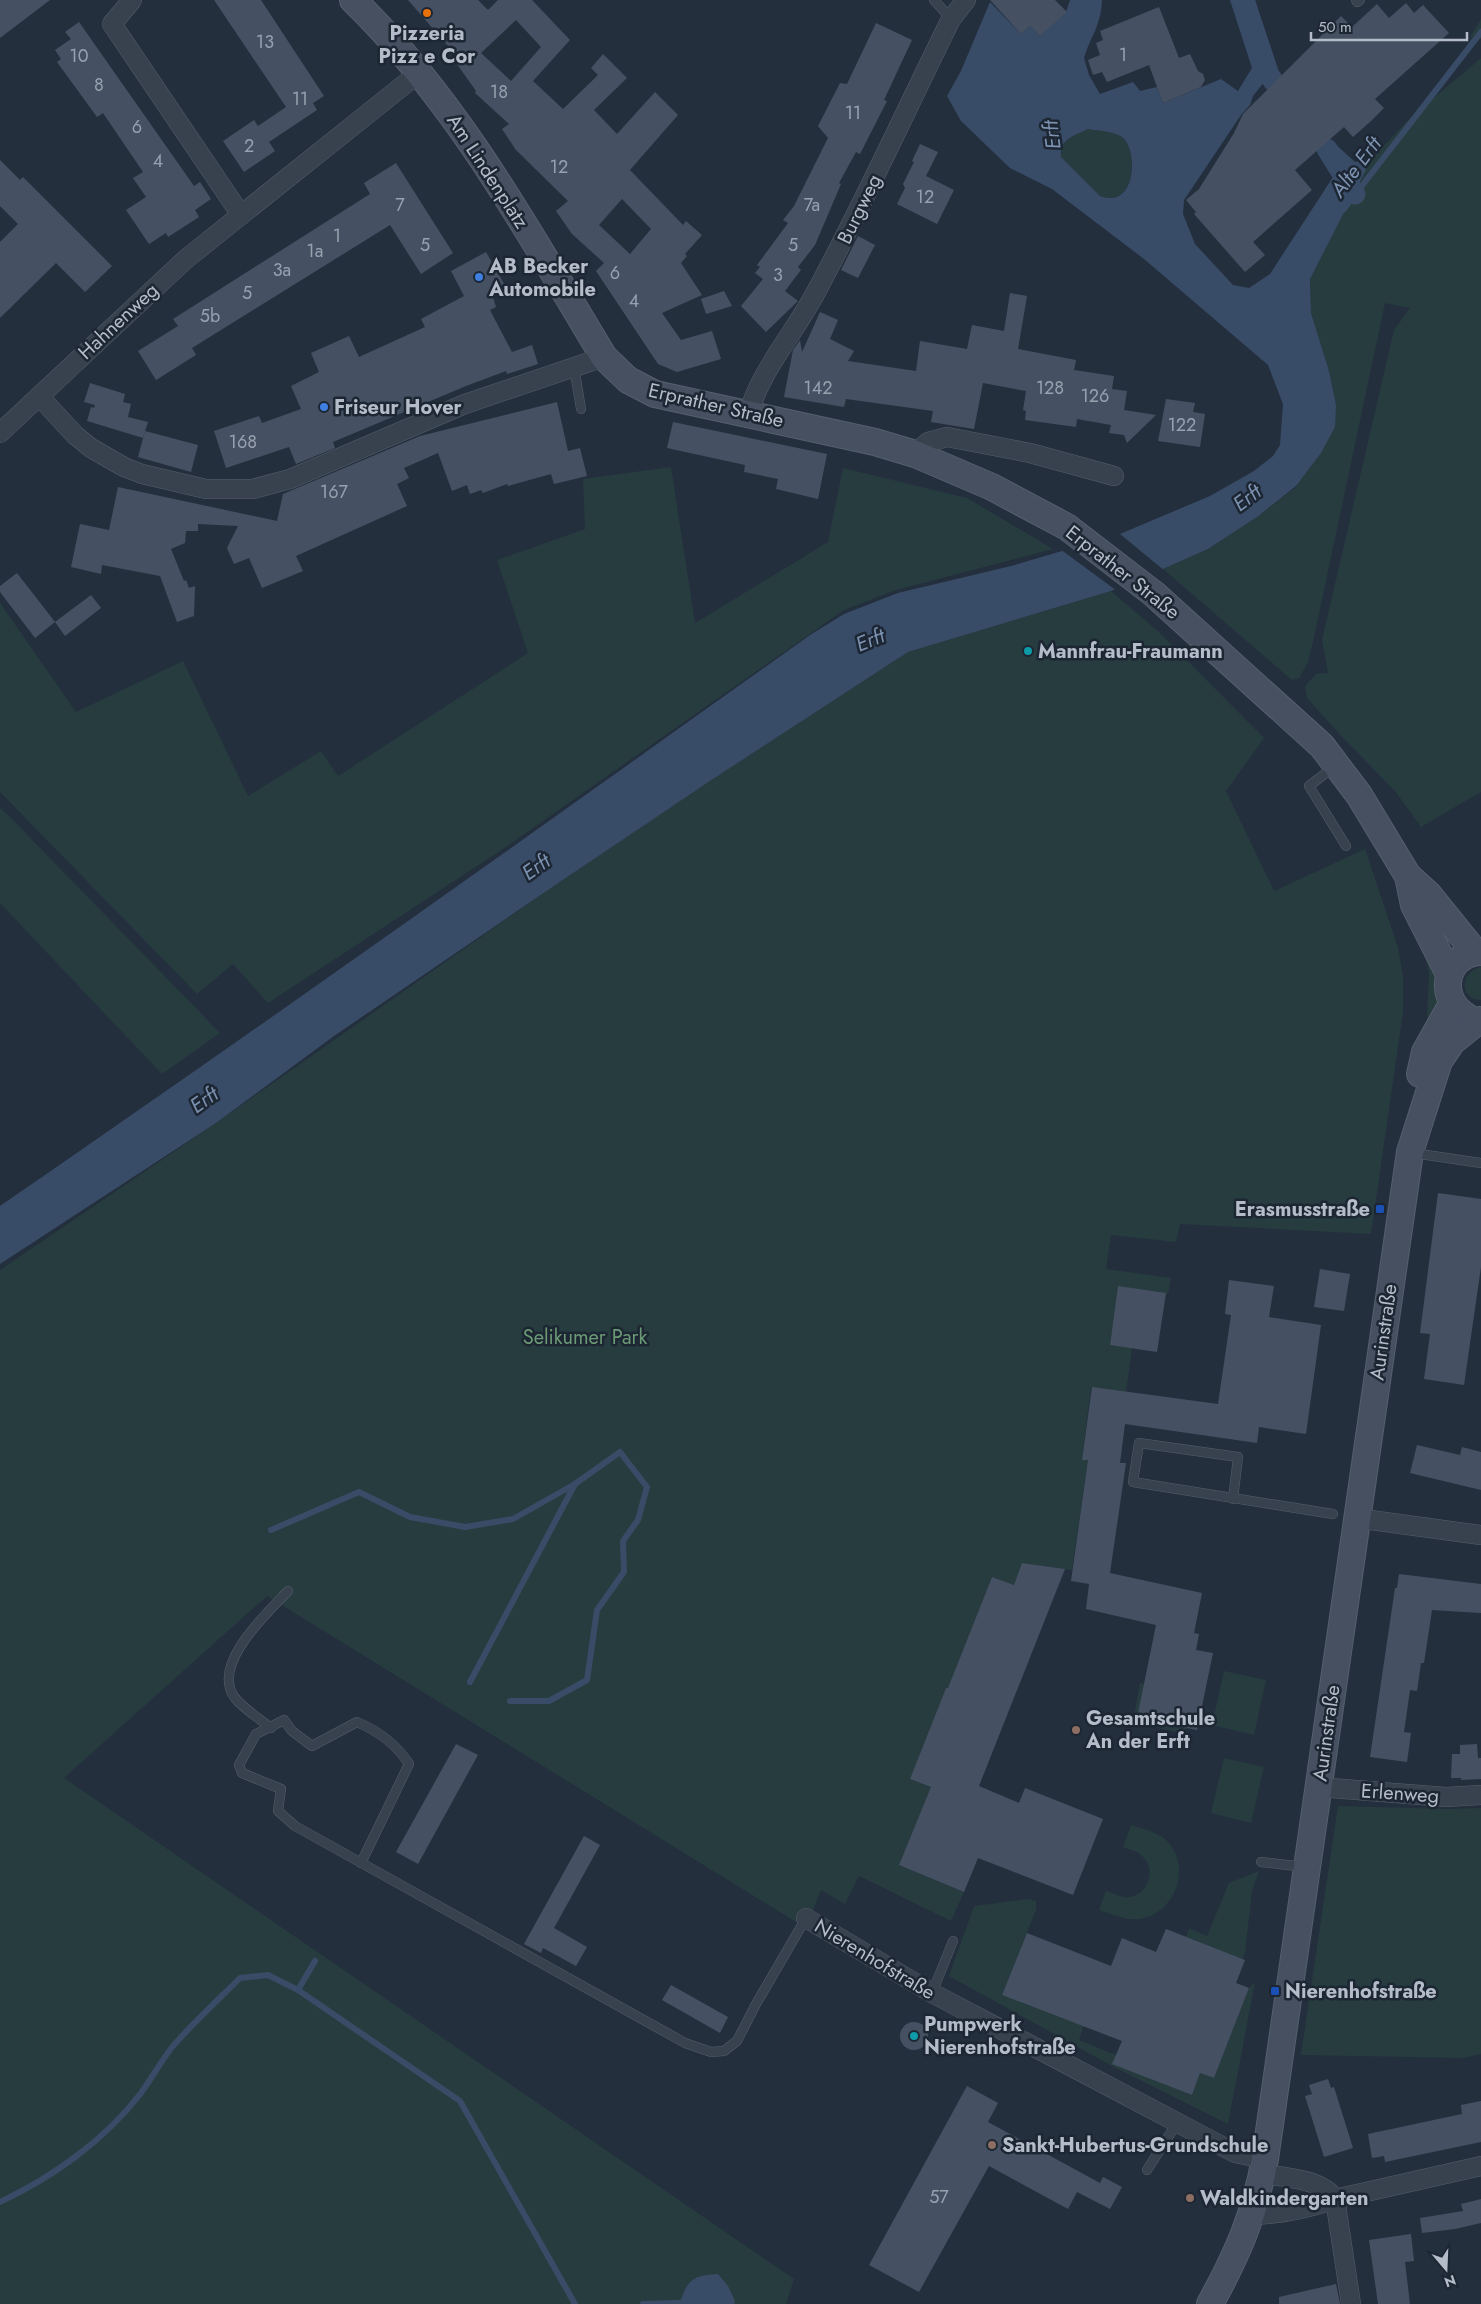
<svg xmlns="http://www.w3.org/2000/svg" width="1481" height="2304" font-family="Jost,sans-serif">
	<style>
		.green { fill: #263c3f }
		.water { fill: #394c67; fill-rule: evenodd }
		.pier { fill: #242f3e }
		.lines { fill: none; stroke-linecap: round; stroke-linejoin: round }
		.stream { stroke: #394c67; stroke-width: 6 }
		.canal { stroke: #394c67; stroke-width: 21 }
		.building { fill: #455162; fill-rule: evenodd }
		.service-casing { stroke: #565f6c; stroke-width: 10 }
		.minor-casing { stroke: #565f6c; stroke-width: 20 }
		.secondary-casing { stroke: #565f6c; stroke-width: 28 }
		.service { stroke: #38414e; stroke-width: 9 }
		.minor { stroke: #38414e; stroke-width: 19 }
		.secondary { stroke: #465061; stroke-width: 26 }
		.food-dot { fill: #e8710a; stroke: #1d2633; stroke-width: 2 }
		.shop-dot { fill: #3f7fe0; stroke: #1d2633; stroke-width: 2 }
		.culture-dot { fill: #0f9aa8; stroke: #1d2633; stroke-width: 2 }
		.transit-dot { fill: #1a4fb4; stroke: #1d2633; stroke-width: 2 }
		.education-dot { fill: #8d6e63; stroke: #1d2633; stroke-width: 2 }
		.labels { text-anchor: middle; stroke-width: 5; stroke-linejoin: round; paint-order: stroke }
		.number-label { font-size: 18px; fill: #98a1af }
		.poi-label { font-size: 20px; font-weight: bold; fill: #b4bcc9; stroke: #1d2633; text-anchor: start }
		.street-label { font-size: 20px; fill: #b4bcc9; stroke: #1d2633 }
		.park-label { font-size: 20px; fill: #6b9a76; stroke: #1d2633 }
		.water-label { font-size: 21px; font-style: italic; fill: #7c92b1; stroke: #1d2633 }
	</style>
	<rect width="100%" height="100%" fill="#242f3e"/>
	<!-- green -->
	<g class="green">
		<polygon points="1481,19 1481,39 1469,38"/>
		<polygon points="1481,58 1481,792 1421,827 1395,791 1346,741 1307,698 1305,686 1316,674 1328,673 1322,640 1394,330 1410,308 1385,303 1313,642 1308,662 1299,678 1292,680 1163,569 1208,549 1257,517 1296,487 1336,405 1329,371 1311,313 1310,279 1372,158 1410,118"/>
		<path d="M 1088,129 C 1098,131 1113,131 1122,137 C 1139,150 1136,210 1100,196 L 1061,157 C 1059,139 1074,136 1088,129 Z"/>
		<polygon points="671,467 695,623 828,542 843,468 967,498 1053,549 896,590 844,610 500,851 268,1003 233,964 197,994 0,792 0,603 76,712 183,661 248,796 321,751 338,776 528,653 497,560 585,529 583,479"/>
		<polygon points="1111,591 1159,632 1264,738 1226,791 1274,891 1365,849 1398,948 1403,976 1403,1012 1371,1234 1180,1224 1176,1242 1111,1235 1106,1269 1171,1278 1168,1294 1118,1287 1110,1345 1132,1348 1126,1392 1091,1387 1082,1459 1088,1460 1072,1570 1023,1563 1014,1585 992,1577 956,1668 954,1691 946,1688 910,1779 933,1788 926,1800 899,1865 964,1892 951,1921 859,1876 845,1904 821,1890 806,1928 267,1596 64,1778 794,2279 786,2304 0,2304 0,1270 216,1123 545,892 710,781 908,652"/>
		<polygon points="0,808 8,815 220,1033 162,1074 0,903"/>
		<polygon points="1424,951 1437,967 1437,1007 1430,1021 1427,1020 1429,973"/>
		<path d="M 1481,967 L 1481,1000 C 1459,1000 1459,972 1481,967 Z"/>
		<polygon points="1224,1671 1266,1680 1254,1735 1212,1725"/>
		<polygon points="1140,1683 1144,1684 1138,1718 1187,1728 1185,1734 1133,1722"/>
		<polygon points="1224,1758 1264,1767 1251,1823 1211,1813"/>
		<polygon points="1338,1806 1450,1809 1481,1808 1481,2054 1464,2058 1301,2055"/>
		<path d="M 1131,1825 C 1144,1829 1161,1833 1169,1843 C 1191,1870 1175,1913 1140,1919 C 1126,1921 1112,1914 1099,1910 L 1106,1891 C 1113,1893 1122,1898 1129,1897 C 1148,1895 1156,1871 1144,1858 C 1139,1851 1130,1850 1123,1847 Z"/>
		<polygon points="1259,1871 1252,1891 1245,1953 1242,1959 1186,1937 1189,1928 1207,1936 1229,1883"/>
		<polygon points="1027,1899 1036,1901 1036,1910 1002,1995 1084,2026 1079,2040 1116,2055 1113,2064 1192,2095 1200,2073 1214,2078 1249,1988 1255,1982 1228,2124 1112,2066 949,1976 974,1906"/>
	</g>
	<!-- water -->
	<g class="water">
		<path d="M 1070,0 L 1102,0 C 1101,26 1091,35 1084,58 L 1089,75 L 1100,94 L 1133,82 L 1140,91 L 1157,87 L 1163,103 L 1221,79 L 1238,91 L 1252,68 L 1230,0 L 1255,0 L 1276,67 L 1253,96 L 1250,105 L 1241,115 L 1184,200 L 1183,214 L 1195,244 L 1233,285 L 1249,288 L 1270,274 L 1333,177 L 1321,154 L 1334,143 L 1355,162 L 1372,158 L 1310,279 L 1311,313 L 1329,371 L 1336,405 L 1335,427 L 1321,453 L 1296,486 L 1257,517 L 1208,549 L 1163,569 L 1111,591 L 908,652 L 710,781 L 545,892 L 334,1036 L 216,1123 L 0,1264 L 0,1206 C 272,1019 541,827 810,635 L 844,614 L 898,593 L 1011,566 L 1120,534 L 1210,496 L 1254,471 L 1273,456 L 1280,445 L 1283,404 L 1268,365 L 1144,259 L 1052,189 L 1010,168 L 961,121 L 947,96 L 961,71 L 990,2 L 1021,34 L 1030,26 L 1040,36 L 1066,12 ZM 1088,129 C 1098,131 1113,131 1122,137 C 1139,150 1136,210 1100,196 L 1061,157 C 1059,139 1074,136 1088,129 Z"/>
		<path d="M 718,2274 L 728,2286 L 735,2301 L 734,2304 L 680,2304 C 686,2280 694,2275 718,2274 Z"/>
	</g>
	<!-- pier -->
	<polygon class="pier" points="1117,532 1120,534 1165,571 1117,591 1060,549"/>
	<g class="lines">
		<!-- stream -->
		<g class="stream">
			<polyline points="1344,209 1481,32"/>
			<polyline points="271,1530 359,1492 410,1517 465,1527 513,1519 575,1484"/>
			<polyline points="470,1682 575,1484 620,1452 647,1487 638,1520 623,1541 624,1572 597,1610 587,1680 549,1701 510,1701"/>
			<polyline points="298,1990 315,1961"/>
			<path d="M 0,2202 C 53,2177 105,2140 141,2093 C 152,2078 161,2061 173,2046 C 194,2022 218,2000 240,1978 L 268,1975 L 298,1990 L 460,2101 L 575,2304"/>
			<polyline points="643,2304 680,2303"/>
		</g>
		<!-- canal -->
		<g class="canal">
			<polyline points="1244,0 1269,75 1274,82"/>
			<polyline points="1327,149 1355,194"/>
		</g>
	</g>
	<!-- building -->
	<g class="building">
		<polygon points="0,0 50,0 0,38"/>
		<polygon points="214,0 261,0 324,96 313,103 317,110 269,142 275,151 244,172 223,141 254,120 258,126 286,107"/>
		<path d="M 408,0 L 478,0 L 488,10 L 498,0 L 532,0 L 570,40 L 533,81 L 563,109 L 598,75 L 591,68 L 603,54 L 627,78 L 594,110 L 617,134 L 655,92 L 678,115 L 630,170 L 683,225 L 686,221 L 702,235 L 685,254 L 687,256 L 681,263 L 702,295 L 662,313 L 681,340 L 712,331 L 721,359 L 677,372 L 658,364 L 596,271 L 604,263 L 572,234 L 556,211 L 568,201 L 516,150 L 502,129 L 509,124 L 475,93 L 476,91 L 452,57 L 455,54 ZM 516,20 L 541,47 L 511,81 L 481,53 ZM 622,199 L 651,229 L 630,254 L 599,225 Z"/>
		<polygon points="990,0 1055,0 1067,12 1040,36 1030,26 1021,34"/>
		<polygon points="1406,3 1414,13 1423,5 1449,33 1375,99 1384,108 1371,121 1353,137 1344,127 1295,170 1312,190 1253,242 1265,255 1245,272 1194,214 1196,212 1186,200 1199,189 1234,133 1243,114 1341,16 1352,27 1377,4 1389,18"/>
		<polygon points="1159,7 1179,58 1190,54 1198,71 1203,74 1205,80 1201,87 1163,103 1149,65 1107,82 1102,72 1093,75 1088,60 1100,55 1096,43 1103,40 1100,31"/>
		<polygon points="79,22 194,186 200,182 211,199 195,210 199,217 168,237 166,233 149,244 126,210 146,197 133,178 143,172 103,113 97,117 57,62 61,59 55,50 71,39 65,32"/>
		<polygon points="876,23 912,40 884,100 887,101 860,154 856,152 839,183 841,184 815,245 798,267 801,270 785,291 798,301 766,332 741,306 763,279 755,273 760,267 757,265 788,223 783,220 794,206 828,138 818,126 840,83 847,84"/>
		<polygon points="920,144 938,152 926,176 954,190 937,224 897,204 905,188 903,184 914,162 912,161"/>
		<polygon points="0,160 20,180 23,177 112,266 85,292 56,263 0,318 0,242 18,224 0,206"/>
		<polygon points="396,163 453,253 421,274 390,225 192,348 196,355 156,380 138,351 178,326 173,319 370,194 364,183"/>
		<polygon points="858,236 875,245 858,278 841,270"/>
		<polygon points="486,252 507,289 493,297 496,307 490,310 512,352 532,345 538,364 507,374 506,371 466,386 333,442 335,448 296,464 289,447 226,468 214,431 259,416 262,423 301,409 291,386 319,372 311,353 349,336 359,357 425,327 421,319 464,296 451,271"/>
		<polygon points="724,291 732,306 706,314 701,299"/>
		<polygon points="1010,293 1027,296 1018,349 1076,360 1074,370 1114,376 1112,389 1127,391 1124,410 1156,415 1127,443 1124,435 1109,433 1111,425 1077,419 1076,427 1025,420 1026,411 1023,410 1026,391 983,383 974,429 931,422 933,411 846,399 844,407 784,397 793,350 800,340 802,352 820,312 838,320 830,339 854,351 848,361 916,371 920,341 967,349 972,325 1004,331"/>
		<polygon points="90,383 125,394 123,402 131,404 128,417 148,422 143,438 87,421 91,407 94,408 95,405 84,402"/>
		<polygon points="1166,399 1195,403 1193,412 1205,414 1200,447 1158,441"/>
		<polygon points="557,402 568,451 580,448 587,476 554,484 551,474 508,486 507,484 483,493 481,490 470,494 467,485 452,491 438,453 404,468 409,478 397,484 407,506 296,556 303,571 262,588 249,558 234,564 227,548 238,526 198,524 198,531 186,531 185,543 171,549 184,581 186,580 189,588 195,586 194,616 177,622 160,576 102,565 101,574 71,567 80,524 109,530 118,487 277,521 283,494 420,436"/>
		<polygon points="673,422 827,454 818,499 776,489 778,479 744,472 745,465 667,448"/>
		<polygon points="145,431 198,445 191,472 138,457"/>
		<polygon points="17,573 55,622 35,638 0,592 0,586"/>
		<polygon points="91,595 101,608 65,636 55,622"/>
		<polygon points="1438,1193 1481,1199 1481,1267 1464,1385 1424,1379 1430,1334 1420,1333"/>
		<polygon points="1320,1269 1350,1274 1344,1311 1314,1307"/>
		<polygon points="1229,1280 1274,1286 1269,1317 1321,1325 1306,1434 1259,1427 1257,1443 1125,1424 1120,1463 1126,1463 1110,1573 1202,1593 1194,1633 1199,1634 1196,1650 1213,1653 1197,1730 1137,1718 1156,1625 1086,1609 1089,1584 1071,1581 1088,1460 1082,1460 1092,1387 1218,1404 1231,1315 1225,1314"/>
		<polygon points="1118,1286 1166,1293 1157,1352 1110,1345"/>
		<polygon points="1417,1445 1460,1455 1462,1447 1481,1452 1481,1490 1410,1473"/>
		<polygon points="1022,1563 1065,1569 979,1786 1019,1803 1025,1788 1103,1819 1073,1895 978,1858 964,1892 899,1865 931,1787 910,1779 946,1688 948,1688 992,1577 1014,1585"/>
		<polygon points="1399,1574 1481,1584 1481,1613 1432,1610 1424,1663 1421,1663 1417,1691 1410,1690 1404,1732 1411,1733 1407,1762 1370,1757 1395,1588 1397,1588"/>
		<polygon points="456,1744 478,1755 418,1864 396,1852"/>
		<polygon points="1477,1744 1478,1758 1481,1758 1481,1779 1461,1780 1461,1778 1451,1778 1452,1754 1460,1754 1460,1745"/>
		<polygon points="584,1836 600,1845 554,1928 587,1947 576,1966 543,1948 541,1953 524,1944"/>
		<polygon points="1166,1929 1245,1960 1236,1983 1249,1988 1214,2078 1200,2073 1192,2095 1112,2064 1122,2041 1002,1995 1027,1933 1111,1966 1122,1938 1156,1952"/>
		<polygon points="671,1985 728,2017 720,2033 662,2000"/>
		<circle cx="914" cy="2036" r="14"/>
		<polygon points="1328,2079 1331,2088 1334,2087 1353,2148 1324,2157 1305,2096 1312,2094 1309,2085"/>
		<polygon points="967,2086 998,2103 988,2122 1100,2183 1103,2177 1122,2187 1110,2209 1077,2192 1068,2209 989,2166 919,2292 869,2265"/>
		<polygon points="1481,2101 1481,2142 1385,2162 1384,2156 1372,2158 1368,2134 1462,2114 1461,2105"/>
		<polygon points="1481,2199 1481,2223 1455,2229 1422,2233 1420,2218 1463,2211 1461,2204"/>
		<polygon points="1411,2234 1414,2261 1405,2262 1410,2304 1378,2304 1369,2240"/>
		<polygon points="1336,2284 1340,2304 1279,2304 1279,2297"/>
	</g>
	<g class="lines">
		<!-- service casing -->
		<g class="service-casing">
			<g id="service">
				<polyline points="934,0 951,19"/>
				<polyline points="1356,0 1357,2 1360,0"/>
				<polyline points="574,367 581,409"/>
				<polyline points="1335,766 1309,786 1346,846"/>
				<polyline points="1413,1153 1481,1163"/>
				<polyline points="1233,1499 1238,1457 1139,1443 1133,1482 1333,1514"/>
				<path d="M 271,1728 C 260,1719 244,1709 235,1698 C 210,1665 267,1613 288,1591"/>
				<polyline points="1261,1862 1305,1867"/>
				<path d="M 361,1863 L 409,1764 C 397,1745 378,1731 357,1722 L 312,1746 L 292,1731 L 284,1720 L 256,1734 L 239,1765 L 242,1773 L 281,1789 L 278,1811 L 295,1826 L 685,2043 L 711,2052 L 724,2051 L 737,2041 L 756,2004 L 806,1918"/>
				<polyline points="932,1993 953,1941"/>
				<polyline points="1147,2170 1177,2123"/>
			</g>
		</g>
		<!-- minor casing -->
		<g class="minor-casing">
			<g id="minor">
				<polyline points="132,0 112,24 241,215"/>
				<polyline points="39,396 75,435 91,448 124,467 142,474 206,489 253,489 290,479 465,404 604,357"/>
				<path d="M 748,415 C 761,369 794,334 816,292 C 864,203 906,110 951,19 L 966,0"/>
				<polyline points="0,433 186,259 420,72"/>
				<polyline points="915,454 928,442 947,437 1030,453 1114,476"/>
				<polyline points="1356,1518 1481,1535"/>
				<polyline points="1318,1787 1446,1797 1481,1795"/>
				<polyline points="806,1918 932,1993 1235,2153 1265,2159"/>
				<path d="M 1263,2174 C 1285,2177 1322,2179 1335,2199 L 1351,2304"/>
				<path d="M 1253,2215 C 1282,2214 1307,2209 1335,2199 L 1481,2166"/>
			</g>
		</g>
		<!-- secondary casing -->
		<g class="secondary-casing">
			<g id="secondary">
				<path d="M 353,0 C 458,102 529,233 604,357 L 628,380 L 655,394 L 875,442 L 915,454 L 992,487 L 1067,527 L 1154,594 L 1322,746 L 1359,795 L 1408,876 L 1429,895 L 1475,952"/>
				<polyline points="1408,876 1414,905 1449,974"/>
				<path d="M 1466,1016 C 1436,998 1445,953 1481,952"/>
				<polyline points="1420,1074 1425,1052 1452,1004"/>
				<path d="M 1210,2304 C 1237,2255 1255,2214 1265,2159 L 1410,1152 L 1439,1061 L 1452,1042 L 1479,1020"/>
			</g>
		</g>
		<!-- service -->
		<use href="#service" class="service"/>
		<!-- minor -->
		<use href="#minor" class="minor"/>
		<!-- secondary -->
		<use href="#secondary" class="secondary"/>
	</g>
	<!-- markers -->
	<circle class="food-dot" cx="427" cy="13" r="5"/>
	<g class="shop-dot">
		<circle cx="479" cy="277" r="5"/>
		<circle cx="324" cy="407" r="5"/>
	</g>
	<g class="culture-dot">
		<circle cx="1028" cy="651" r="5"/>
		<circle cx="914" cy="2036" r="5"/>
	</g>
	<g class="transit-dot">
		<rect x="1375" y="1204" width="10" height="10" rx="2.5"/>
		<rect x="1270" y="1986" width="10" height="10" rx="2.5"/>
	</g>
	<g class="education-dot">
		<circle cx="1076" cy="1730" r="5"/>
		<circle cx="992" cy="2145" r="5"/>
		<circle cx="1190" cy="2198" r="5"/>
	</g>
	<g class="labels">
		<!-- number labels -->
		<g class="number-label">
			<text x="265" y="48">13</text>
			<text x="1123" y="61">1</text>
			<text x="79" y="62">10</text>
			<text x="99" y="91">8</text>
			<text x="499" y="98">18</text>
			<text x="300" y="105">11</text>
			<text x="853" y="119">11</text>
			<text x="137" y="133">6</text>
			<text x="249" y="152">2</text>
			<text x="158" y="167">4</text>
			<text x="559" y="173">12</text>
			<text x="925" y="203">12</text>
			<text x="400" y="211">7</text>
			<text x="812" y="211">7a</text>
			<text x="337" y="242">1</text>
			<text x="425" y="251">5</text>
			<text x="793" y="251">5</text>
			<text x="315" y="257">1a</text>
			<text x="282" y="276">3a</text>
			<text x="615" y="279">6</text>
			<text x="778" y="281">3</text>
			<text x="247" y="299">5</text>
			<text x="634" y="307">4</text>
			<text x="210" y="322">5b</text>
			<text x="818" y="394">142</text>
			<text x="1050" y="394">128</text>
			<text x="1095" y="402">126</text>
			<text x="1182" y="431">122</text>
			<text x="243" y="448">168</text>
			<text x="334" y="498">167</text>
			<text x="939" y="2203">57</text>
		</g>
		<!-- poi labels -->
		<g class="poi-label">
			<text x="427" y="40" text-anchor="middle">Pizzeria<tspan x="427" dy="23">Pizz e Cor</tspan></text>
			<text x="489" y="273">AB Becker<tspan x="489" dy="23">Automobile</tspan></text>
			<text x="334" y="414">Friseur Hover</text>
			<text x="1038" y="658">Mannfrau-Fraumann</text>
			<text x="1370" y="1216" text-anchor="end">Erasmusstraße</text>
			<text x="1086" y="1725">Gesamtschule<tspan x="1086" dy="23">An der Erft</tspan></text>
			<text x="1285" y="1998">Nierenhofstraße</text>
			<text x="924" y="2031">Pumpwerk<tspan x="924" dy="23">Nierenhofstraße</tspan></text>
			<text x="1002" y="2152">Sankt-Hubertus-Grundschule</text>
			<text x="1200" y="2205">Waldkindergarten</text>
		</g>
		<!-- street labels -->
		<g class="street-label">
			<text transform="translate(488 171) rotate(57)" y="7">Am Lindenplatz</text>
			<text transform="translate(859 209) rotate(-64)" y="7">Burgweg</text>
			<text transform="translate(118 321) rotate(-43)" y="7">Hahnenweg</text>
			<text transform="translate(716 405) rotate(13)" y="7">Erprather Straße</text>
			<text transform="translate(1123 572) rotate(38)" y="7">Erprather Straße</text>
			<text transform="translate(1383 1332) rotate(-82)" y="7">Aurinstraße</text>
			<text transform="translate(1326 1733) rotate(-82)" y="7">Aurinstraße</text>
			<text transform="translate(1400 1793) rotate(4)" y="7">Erlenweg</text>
			<text transform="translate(875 1959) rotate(31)" y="7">Nierenhofstraße</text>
		</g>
		<!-- park labels -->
		<g class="park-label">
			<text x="585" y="1344">Selikumer Park</text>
		</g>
		<!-- water labels -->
		<g class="water-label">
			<text transform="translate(1052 135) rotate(-97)" y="7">Erft</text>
			<text transform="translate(1356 167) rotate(-53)" y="7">Alte Erft</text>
			<text transform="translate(1247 498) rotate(-37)" y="7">Erft</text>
			<text transform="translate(870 640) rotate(-22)" y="7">Erft</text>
			<text transform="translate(536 867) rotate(-35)" y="7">Erft</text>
			<text transform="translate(204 1100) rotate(-35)" y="7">Erft</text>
		</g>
	</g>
	<!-- north arrow -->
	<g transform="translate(1446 2269) rotate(161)" stroke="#1d2633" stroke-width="4" paint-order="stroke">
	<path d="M0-4L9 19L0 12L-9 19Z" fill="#b4bcc9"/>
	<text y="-8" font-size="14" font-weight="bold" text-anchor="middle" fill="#b4bcc9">N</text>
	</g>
	<!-- scale -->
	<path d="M1311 32v8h156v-8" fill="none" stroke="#b4bcc9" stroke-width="2.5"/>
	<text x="1318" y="32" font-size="15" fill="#b4bcc9" stroke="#1d2633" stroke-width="4" paint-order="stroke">50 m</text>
</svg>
